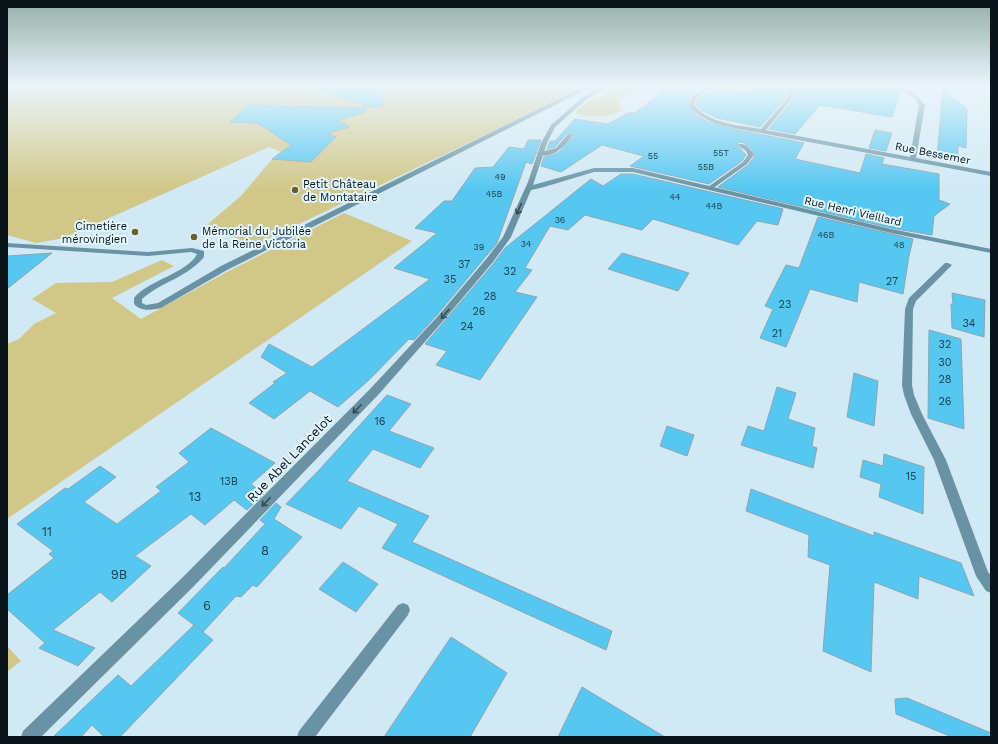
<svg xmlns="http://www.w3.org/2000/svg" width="998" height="744" font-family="'Work Sans',sans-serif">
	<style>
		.green { fill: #d1c788 }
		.building { fill: #55c7f1; stroke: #8ea5af }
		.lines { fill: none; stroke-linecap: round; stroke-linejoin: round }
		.service { fill: #6993a5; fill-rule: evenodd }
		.minor { fill: #6993a5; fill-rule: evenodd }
		.oneway { stroke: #354d57 }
		.poi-dot { fill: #685f2c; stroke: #e2f6ff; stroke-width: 1.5 }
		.labels { text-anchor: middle; stroke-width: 4; stroke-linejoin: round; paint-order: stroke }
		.far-number-label { font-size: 9px; fill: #1e414e }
		.far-street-label { font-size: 11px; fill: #0b1418; stroke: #e2f6ff }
		.far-poi-label { font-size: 11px; fill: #0b1418; stroke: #e2f6ff; text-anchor: start }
		.number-label { font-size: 11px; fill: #1e414e }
		.street-label { font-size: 13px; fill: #0b1418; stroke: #e2f6ff }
		.near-number-label { font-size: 13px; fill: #1e414e }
	</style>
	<rect width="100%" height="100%" fill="#d1e9f4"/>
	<!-- green -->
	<g class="green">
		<polygon points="7,86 587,86 251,247 208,224 241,196 272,159 281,152 269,147 64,238 36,243 7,235"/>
		<path d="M 617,86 L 640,86 L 638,88 L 630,92 L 630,96 L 620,98 L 619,105 L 622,110 C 609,119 590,117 576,114 L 577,109 Z"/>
		<polygon points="344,213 412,241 7,519 7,344 19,339 34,324 56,313 32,299 56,283 112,282 162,260 174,266 112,298 141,319 227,272"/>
		<polygon points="7,646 21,661 7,672"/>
	</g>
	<!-- building -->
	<g class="building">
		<polygon points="315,86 381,86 384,105 373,108 315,89"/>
		<polygon points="753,86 790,86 785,99 760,127 717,118 701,110 696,105 697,100 706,94 711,94 718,88 752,93"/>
		<polygon points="796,86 896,86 901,91 892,117 820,105 795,134 769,129 792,101"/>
		<polygon points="668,87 697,92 691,96 687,105 697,116 708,122 734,129 804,143 795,159 860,173 866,154 884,158 882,164 939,174 939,200 950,204 934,216 932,235 891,228 718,187 748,165 755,156 751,148 742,142 738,143 738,146 746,155 742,161 709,184 630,166 644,156 602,145 561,172 541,166 544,157 553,155 559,152 574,136 573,134 567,133 555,147 547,149 550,141 555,141 575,119 608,124 630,112 635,113"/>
		<polygon points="943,89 967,109 966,148 958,146 958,161 937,157"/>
		<polygon points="249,105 366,108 366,112 338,120 350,127 328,133 336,137 311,162 272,159 291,145 257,123 230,122"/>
		<polygon points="875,130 892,133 886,151 869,148"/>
		<polygon points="528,140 541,140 532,164 526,162 497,243 437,315 414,340 409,339 407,341 369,380 338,407 310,391 274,419 249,403 275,383 273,382 287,373 261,357 269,344 312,367 430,279 394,268 437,233 415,228 444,201 452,201 475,168 493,167 509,147 524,149"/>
		<polygon points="621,174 633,174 783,209 778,225 757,221 738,245 653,219 642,230 585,215 568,230 550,226 525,268 532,270 515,292 537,297 480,380 436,365 447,351 425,344 494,263 505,248 591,179 603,186"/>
		<polygon points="818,217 913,239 909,256 903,294 859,282 857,302 810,289 786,347 760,338 773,309 765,306 786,265 799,268"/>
		<polygon points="52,253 7,289 7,256"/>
		<polygon points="622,253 663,265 689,273 678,291 608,269"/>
		<polygon points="952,293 985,300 984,337 952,328 951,304 953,304"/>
		<polygon points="929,330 961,339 964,429 928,418"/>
		<polygon points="854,373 878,381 874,426 847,417"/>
		<polygon points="777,387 796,393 788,419 815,428 812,446 817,448 813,468 741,445 748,426 764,431"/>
		<polygon points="387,395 411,404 389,431 434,448 420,468 373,449 347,481 429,516 412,542 612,631 606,650 382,548 398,524 359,506 341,529 286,504 320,469"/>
		<polygon points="667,426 694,435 687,456 660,446"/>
		<polygon points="211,428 275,463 251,484 264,494 247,510 234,500 205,525 191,514 135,556 151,566 112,602 100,592 53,630 95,648 78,666 39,648 45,643 7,609 7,595 54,558 49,554 53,551 17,524 65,488 68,489 100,466 116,477 84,502 117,524 161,491 156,487 189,462 179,453"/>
		<polygon points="884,454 924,467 923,514 879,497 881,484 860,477 863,460 883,466"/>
		<polygon points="751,489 874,536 874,532 961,563 974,596 919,576 918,599 874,582 871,672 823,651 830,565 808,557 809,535 746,511"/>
		<polygon points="276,503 281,507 274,519 302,537 257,587 253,585 241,597 236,596 203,632 178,613 223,567 224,568 265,524 260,520"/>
		<polygon points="343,562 378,584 356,612 319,589"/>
		<polygon points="194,625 213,640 120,737 104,737 92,725 81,737 53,737 118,675 131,686"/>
		<polygon points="451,637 507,673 470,737 384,737"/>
		<polygon points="582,687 665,737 558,737"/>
		<polygon points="907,698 991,733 991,737 952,737 896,714 895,699"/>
	</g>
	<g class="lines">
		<!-- service -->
		<g class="service">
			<path d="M 568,134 L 573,135 C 566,145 551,162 537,153 L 556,148 Z"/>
			<path d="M 739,144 C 746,143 751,149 754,155 L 747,164 L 712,189 L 708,189 L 708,187 L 743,162 L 748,155 L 746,151 L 739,146 Z"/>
		</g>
		<!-- minor -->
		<g class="minor">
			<path d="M 605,86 L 610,86 L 587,99 L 555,127 L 547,143 L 533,185 L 594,168 L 633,168 L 891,229 L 991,249 L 991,253 L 891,233 L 633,172 L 594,172 L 544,187 L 531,190 L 511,237 L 493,262 L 444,320 L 379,394 L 193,587 L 41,737 L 21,737 L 23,731 L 183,577 L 371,388 L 438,316 L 487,258 L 503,237 L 528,182 L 541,143 L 551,125 L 583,97 L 598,89 L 589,89 L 581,92 L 227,270 L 161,308 C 151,310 141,312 134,304 L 134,298 C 148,280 188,273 197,254 L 191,252 L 148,256 L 7,247 L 7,243 L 148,252 L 192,248 L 204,251 L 204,257 C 188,277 161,282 142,299 L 142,303 L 146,305 L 158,303 L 221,266 L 577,90 L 589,87 L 603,87 Z"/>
			<path d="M 708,86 L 713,86 L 696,99 L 694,105 C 710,124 738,125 761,129 L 786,100 L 791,86 L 795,86 L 791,100 L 766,130 L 910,157 L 919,105 L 915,99 L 897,86 C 907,85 919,97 925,105 L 916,158 L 991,172 L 991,176 L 734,128 C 716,124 700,120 688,105 L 692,97 Z"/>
			<polygon points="945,263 948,263 952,265 916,301 913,309 912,385 914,395 922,414 946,460 988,572 991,575 991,593 986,591 976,576 934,460 911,414 904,395 902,385 905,309 909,298"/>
			<polygon points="403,603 408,605 410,610 408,615 315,737 297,737 299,731 398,605"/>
		</g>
	</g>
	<!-- one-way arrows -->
	<defs><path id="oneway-shaft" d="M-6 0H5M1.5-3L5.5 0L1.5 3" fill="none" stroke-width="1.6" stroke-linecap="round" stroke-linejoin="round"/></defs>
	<g class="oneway">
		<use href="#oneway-shaft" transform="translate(519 209) rotate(112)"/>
		<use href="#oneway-shaft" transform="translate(445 314) rotate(130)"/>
		<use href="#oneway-shaft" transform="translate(357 409) rotate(134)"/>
		<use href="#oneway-shaft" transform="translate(266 502) rotate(134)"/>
	</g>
	<!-- sky -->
	<linearGradient id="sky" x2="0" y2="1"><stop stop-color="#94aea7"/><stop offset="0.45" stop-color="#eaf5fa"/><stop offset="1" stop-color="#eaf5fa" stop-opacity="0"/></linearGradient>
	<rect width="998" height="190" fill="url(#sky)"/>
	<!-- markers -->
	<g class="poi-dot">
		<circle cx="295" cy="190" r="4"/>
		<circle cx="135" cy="232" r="4"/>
		<circle cx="194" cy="237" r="4"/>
	</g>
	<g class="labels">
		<!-- far-number labels -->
		<g class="far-number-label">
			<text x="721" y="156">55T</text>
			<text x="653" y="159">55</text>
			<text x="706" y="170">55B</text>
			<text x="500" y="180">49</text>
			<text x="494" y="197">45B</text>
			<text x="675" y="200">44</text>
			<text x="714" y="209">44B</text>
			<text x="560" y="223">36</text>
			<text x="826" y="238">46B</text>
			<text x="526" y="247">34</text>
			<text x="899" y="248">48</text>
			<text x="479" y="250">39</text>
		</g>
		<!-- far-street labels -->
		<g class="far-street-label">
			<text transform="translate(933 153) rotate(11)" y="4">Rue Bessemer</text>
			<text transform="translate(853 211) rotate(13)" y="4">Rue Henri Vieillard</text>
		</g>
		<!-- far-poi labels -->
		<g class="far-poi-label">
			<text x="303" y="188">Petit Château<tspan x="303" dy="13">de Montataire</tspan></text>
			<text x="127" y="230" text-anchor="end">Cimetière<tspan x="127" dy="13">mérovingien</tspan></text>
			<text x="202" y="235">Mémorial du Jubilée<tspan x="202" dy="13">de la Reine Victoria</tspan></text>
		</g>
		<!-- number labels -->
		<g class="number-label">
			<text x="464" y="268">37</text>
			<text x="510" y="275">32</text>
			<text x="450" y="283">35</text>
			<text x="892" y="285">27</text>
			<text x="490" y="300">28</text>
			<text x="785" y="308">23</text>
			<text x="479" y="315">26</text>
			<text x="969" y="327">34</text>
			<text x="467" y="330">24</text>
			<text x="777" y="337">21</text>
			<text x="945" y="348">32</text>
			<text x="945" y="366">30</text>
			<text x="945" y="383">28</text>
			<text x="945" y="405">26</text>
			<text x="380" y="425">16</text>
			<text x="911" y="480">15</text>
			<text x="229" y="485">13B</text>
		</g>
		<!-- street labels -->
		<g class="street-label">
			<text transform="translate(289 458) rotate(-46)" y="5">Rue Abel Lancelot</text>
		</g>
		<!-- near-number labels -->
		<g class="near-number-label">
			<text x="195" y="501">13</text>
			<text x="47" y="536">11</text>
			<text x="265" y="555">8</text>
			<text x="119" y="579">9B</text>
			<text x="207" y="610">6</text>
		</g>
	</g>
	<!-- border -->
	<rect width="998" height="744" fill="none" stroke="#0b1418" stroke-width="16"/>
</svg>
